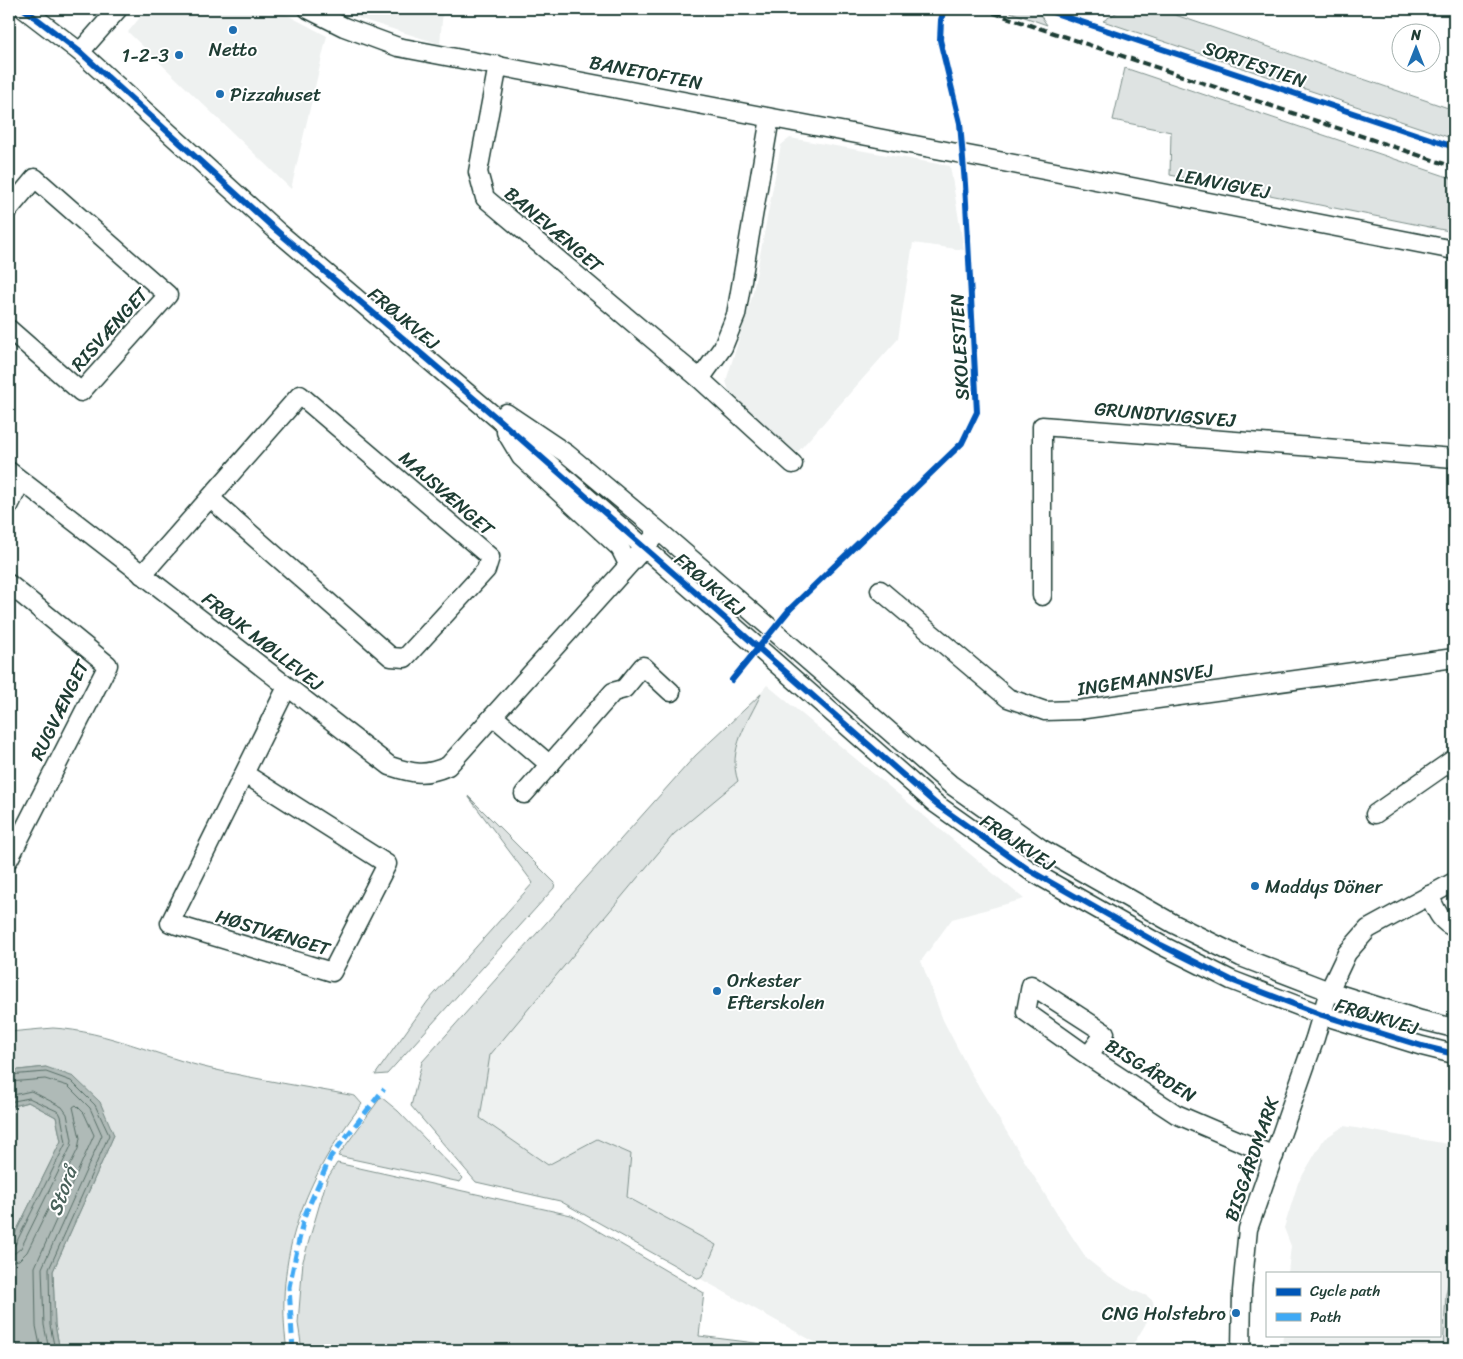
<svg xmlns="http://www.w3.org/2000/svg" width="1463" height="1359" font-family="Sriracha,sans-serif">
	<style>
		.built { fill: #eef1f0 }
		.green { fill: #dee3e2; stroke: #7e908b }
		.water { fill: #afbab7; stroke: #758883 }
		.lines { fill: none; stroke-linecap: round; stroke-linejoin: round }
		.shore { stroke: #596f68; stroke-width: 1 }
		.minor-casing { stroke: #1f3d34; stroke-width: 21 }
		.minor { stroke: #fff; stroke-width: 18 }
		.rail { stroke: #1f3d34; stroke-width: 4; stroke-dasharray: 8 4; stroke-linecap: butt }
		.quiet { stroke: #3fa9f5; stroke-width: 5; stroke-dasharray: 10 5; stroke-linecap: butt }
		.cycleway-casing { stroke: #fff; stroke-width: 9 }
		.cycleway { stroke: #0057b8; stroke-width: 6 }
		.poi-dot { fill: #1f6fb2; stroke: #fff; stroke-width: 2 }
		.labels { text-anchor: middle; stroke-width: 4; stroke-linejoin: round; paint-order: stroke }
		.poi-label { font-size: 19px; fill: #1f3d34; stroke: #fff; text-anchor: start }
		.street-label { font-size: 19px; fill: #1f3d34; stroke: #fff }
		.water-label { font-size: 20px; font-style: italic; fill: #4a625b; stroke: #fff }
	</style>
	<rect width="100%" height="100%" fill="#fff"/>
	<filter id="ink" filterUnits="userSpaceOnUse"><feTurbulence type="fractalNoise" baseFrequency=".02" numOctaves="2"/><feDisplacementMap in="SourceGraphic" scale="10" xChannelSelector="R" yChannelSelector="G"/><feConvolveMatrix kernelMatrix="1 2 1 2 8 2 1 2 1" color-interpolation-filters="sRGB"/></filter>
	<g filter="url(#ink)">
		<!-- built -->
		<g class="built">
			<polygon points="147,9 276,9 327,36 291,189 128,32"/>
			<polygon points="337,9 443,9 440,44 348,15"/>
			<polygon points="790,138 950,166 964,250 913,243 898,339 795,455 729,391 726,381 752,297 781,145"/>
			<polygon points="767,685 1024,899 952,919 921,961 943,1020 970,1072 1057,1214 1087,1259 1107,1275 1132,1290 1147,1296 1153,1301 1154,1310 1136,1340 1125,1350 829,1350 560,1201 476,1182 411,1106"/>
			<polygon points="1344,1126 1454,1145 1454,1260 1446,1294 1443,1350 1282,1350 1283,1335 1439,1335 1439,1273 1288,1273 1291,1246 1284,1228 1298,1183 1324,1139"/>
		</g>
		<!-- green -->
		<g class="green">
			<polygon points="1002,9 1036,9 1047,25"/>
			<polygon points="1122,9 1158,9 1454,110 1454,139 1103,21"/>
			<polygon points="1125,68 1454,179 1454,232 1170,175 1171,132 1113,120"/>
			<path d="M 761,694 C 748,722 727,750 738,781 L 674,834 L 490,1055 L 480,1118 L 548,1165 L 597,1139 L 631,1154 L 627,1197 L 716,1245 L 702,1277 L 699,1279 L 560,1201 L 476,1182 L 411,1106 L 422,1062 L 695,756 Z"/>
			<polygon points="468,796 555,883 554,888 387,1074 375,1075 428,1001 533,883"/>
			<path d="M 53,1028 C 108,1031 159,1057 212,1069 C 259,1080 307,1087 355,1096 L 362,1104 C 306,1177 273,1257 287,1350 L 60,1350 L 55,1325 L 53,1271 L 114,1135 L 46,1067 L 9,1071 L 9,1032 Z"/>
			<polygon points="381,1097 398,1111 463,1178 460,1182 338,1156"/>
			<polygon points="28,1102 56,1117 61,1141 11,1242 9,1251 9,1107"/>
			<polygon points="337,1163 571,1215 704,1293 699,1336 788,1347 794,1350 302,1350 298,1323 303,1261 327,1179"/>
			<polygon points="1454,1260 1454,1350 1443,1350 1446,1294"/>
		</g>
		<!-- water -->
		<polygon class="water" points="46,1067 74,1077 100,1102 114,1135 53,1271 55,1325 60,1350 9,1350 9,1251 11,1242 61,1141 56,1117 28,1102 9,1107 9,1071"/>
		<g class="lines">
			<!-- shore -->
			<g class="shore">
				<polyline points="9,1075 46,1072 71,1081 95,1105 109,1135 49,1269 50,1325 55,1350"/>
				<polyline points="9,1082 45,1079 68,1086 90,1108 102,1135 42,1268 44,1325 49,1350"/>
				<polyline points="9,1096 31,1091 62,1107 67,1114 72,1140 71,1146 21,1248 15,1253 9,1254"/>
				<polyline points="9,1102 29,1098 59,1112 61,1116 66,1143 15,1245 9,1248"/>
				<polyline points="9,1262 19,1260 27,1252 78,1149 80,1138 73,1107 76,1105 84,1113 94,1135 35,1267 36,1326 41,1350"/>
			</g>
			<!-- minor casing -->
			<g class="minor-casing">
				<g id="minor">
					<polyline points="24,9 80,52 277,231 498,419 936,804 1029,870 1161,945 1231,980 1322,1015 1422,1046 1454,1054"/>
					<polyline points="308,9 344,27 398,47 983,158 1454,250"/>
					<polyline points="80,52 118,9"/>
					<polyline points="498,65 478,172 485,198 700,379 723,347 736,315 770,118"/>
					<polyline points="9,209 35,178 168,295 81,392 9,329"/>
					<polyline points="700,379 793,464"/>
					<polyline points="506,413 567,454 659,531 950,784 1042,849 1174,924 1241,957 1329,991 1421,1020 1454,1028"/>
					<polyline points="506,432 521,457 620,548 628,564"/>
					<path d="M 9,471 L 390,766 C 414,774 425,776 448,766 L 653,538"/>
					<polyline points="9,506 21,481"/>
					<polyline points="142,575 300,395 490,557 486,570 405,658 391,657 210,498"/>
					<polyline points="9,584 108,665 9,859"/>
					<polyline points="880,590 1008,698 1045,711 1078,710 1454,658"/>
					<polyline points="1042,596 1042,426 1454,458"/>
					<polyline points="493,716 550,765"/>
					<polyline points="245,774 387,864 332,972 170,923 287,687"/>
					<polyline points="524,794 613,692 624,689 643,666 671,692"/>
					<polyline points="1375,814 1454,759"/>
					<path d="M 1429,895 C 1435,907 1440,923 1454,927"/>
					<polyline points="1088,1056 1026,1012 1031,985 1105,1033 1088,1056 1176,1114 1274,1156"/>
					<polyline points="1241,1350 1242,1291 1248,1229 1315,1038 1329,991 1347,953 1368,929 1454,882"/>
				</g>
			</g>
			<!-- minor -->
			<use href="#minor" class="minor"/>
			<!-- rail -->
			<polyline class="rail" points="982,9 1454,167"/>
			<!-- quiet -->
			<polyline class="quiet" points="293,1350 289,1287 304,1217 331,1156 384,1089"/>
			<!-- cycleway casing -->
			<g class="cycleway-casing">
				<g id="cycleway">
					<polyline points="24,9 80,52 277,231 498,419 936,804 1029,870 1161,945 1231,980 1322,1015 1422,1046 1454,1054"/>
					<polyline points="1048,9 1052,12 1454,147"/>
					<polyline points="732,680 790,609 962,443 977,412 965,184 960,123 940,40 941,20 944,9"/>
				</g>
			</g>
			<!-- cycleway -->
			<use href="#cycleway" class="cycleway"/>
		</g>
	</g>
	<!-- markers -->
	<g class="poi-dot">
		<circle cx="233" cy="30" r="5"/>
		<circle cx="179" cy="55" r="5"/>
		<circle cx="220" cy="94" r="5"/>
		<circle cx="1255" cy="886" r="5"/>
		<circle cx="717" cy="991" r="5"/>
		<circle cx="1236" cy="1313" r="5"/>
	</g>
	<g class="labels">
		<!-- poi labels -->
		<g class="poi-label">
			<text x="233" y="56" text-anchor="middle">Netto</text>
			<text x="169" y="62" text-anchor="end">1-2-3</text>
			<text x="230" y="101">Pizzahuset</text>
			<text x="1265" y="893">Maddys Döner</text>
			<text x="727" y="987">Orkester<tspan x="727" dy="22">Efterskolen</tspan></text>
			<text x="1226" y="1320" text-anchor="end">CNG Holstebro</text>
		</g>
		<!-- street labels -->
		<g class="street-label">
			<text transform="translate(1255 64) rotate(19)" y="7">SORTESTIEN</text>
			<text transform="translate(646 72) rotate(11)" y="7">BANETOFTEN</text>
			<text transform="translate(1223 183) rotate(11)" y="7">LEMVIGVEJ</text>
			<text transform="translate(554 229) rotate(40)" y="7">BANEVÆNGET</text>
			<text transform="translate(404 318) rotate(40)" y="7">FRØJKVEJ</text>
			<text transform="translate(109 329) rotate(-48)" y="7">RISVÆNGET</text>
			<text transform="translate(959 347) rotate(-93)" y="7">SKOLESTIEN</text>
			<text transform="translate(1165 414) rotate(5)" y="7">GRUNDTVIGSVEJ</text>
			<text transform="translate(447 493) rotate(41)" y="7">MAJSVÆNGET</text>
			<text transform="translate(710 584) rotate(41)" y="7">FRØJKVEJ</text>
			<text transform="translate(263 641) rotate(38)" y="7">FRØJK MØLLEVEJ</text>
			<text transform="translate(1145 679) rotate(-8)" y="7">INGEMANNSVEJ</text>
			<text transform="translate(59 710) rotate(-64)" y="7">RUGVÆNGET</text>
			<text transform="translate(1018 842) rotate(34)" y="7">FRØJKVEJ</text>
			<text transform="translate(273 932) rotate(17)" y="7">HØSTVÆNGET</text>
			<text transform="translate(1377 1016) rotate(17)" y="7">FRØJKVEJ</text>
			<text transform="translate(1151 1070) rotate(32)" y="7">BISGÅRDEN</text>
			<text transform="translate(1251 1159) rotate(-71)" y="7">BISGÅRDMARK</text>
		</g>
		<!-- water labels -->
		<g class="water-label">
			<text transform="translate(62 1191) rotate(-70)" y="7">Storå</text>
		</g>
	</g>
	<!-- margin -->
	<rect width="1463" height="1359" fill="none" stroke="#fff" stroke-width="30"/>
	<rect x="15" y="15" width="1433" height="1329" fill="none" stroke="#1f3d34" stroke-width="2" filter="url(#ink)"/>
	<!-- legend -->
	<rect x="1266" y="1272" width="175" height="65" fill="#ffffff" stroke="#a5b1ae"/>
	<rect x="1276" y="1288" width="25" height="8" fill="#0057b8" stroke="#a5b1ae"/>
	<text x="1310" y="1296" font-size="15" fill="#1f3d34">Cycle path</text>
	<rect x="1276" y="1313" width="25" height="8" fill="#3fa9f5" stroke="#a5b1ae"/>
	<text x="1310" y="1322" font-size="15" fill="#1f3d34">Path</text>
	<!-- north arrow -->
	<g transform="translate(1416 48)"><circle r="24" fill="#ffffff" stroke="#a5b1ae"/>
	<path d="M0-4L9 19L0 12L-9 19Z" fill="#1f6fb2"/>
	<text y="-8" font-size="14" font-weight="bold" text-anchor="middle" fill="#1f3d34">N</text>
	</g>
</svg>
